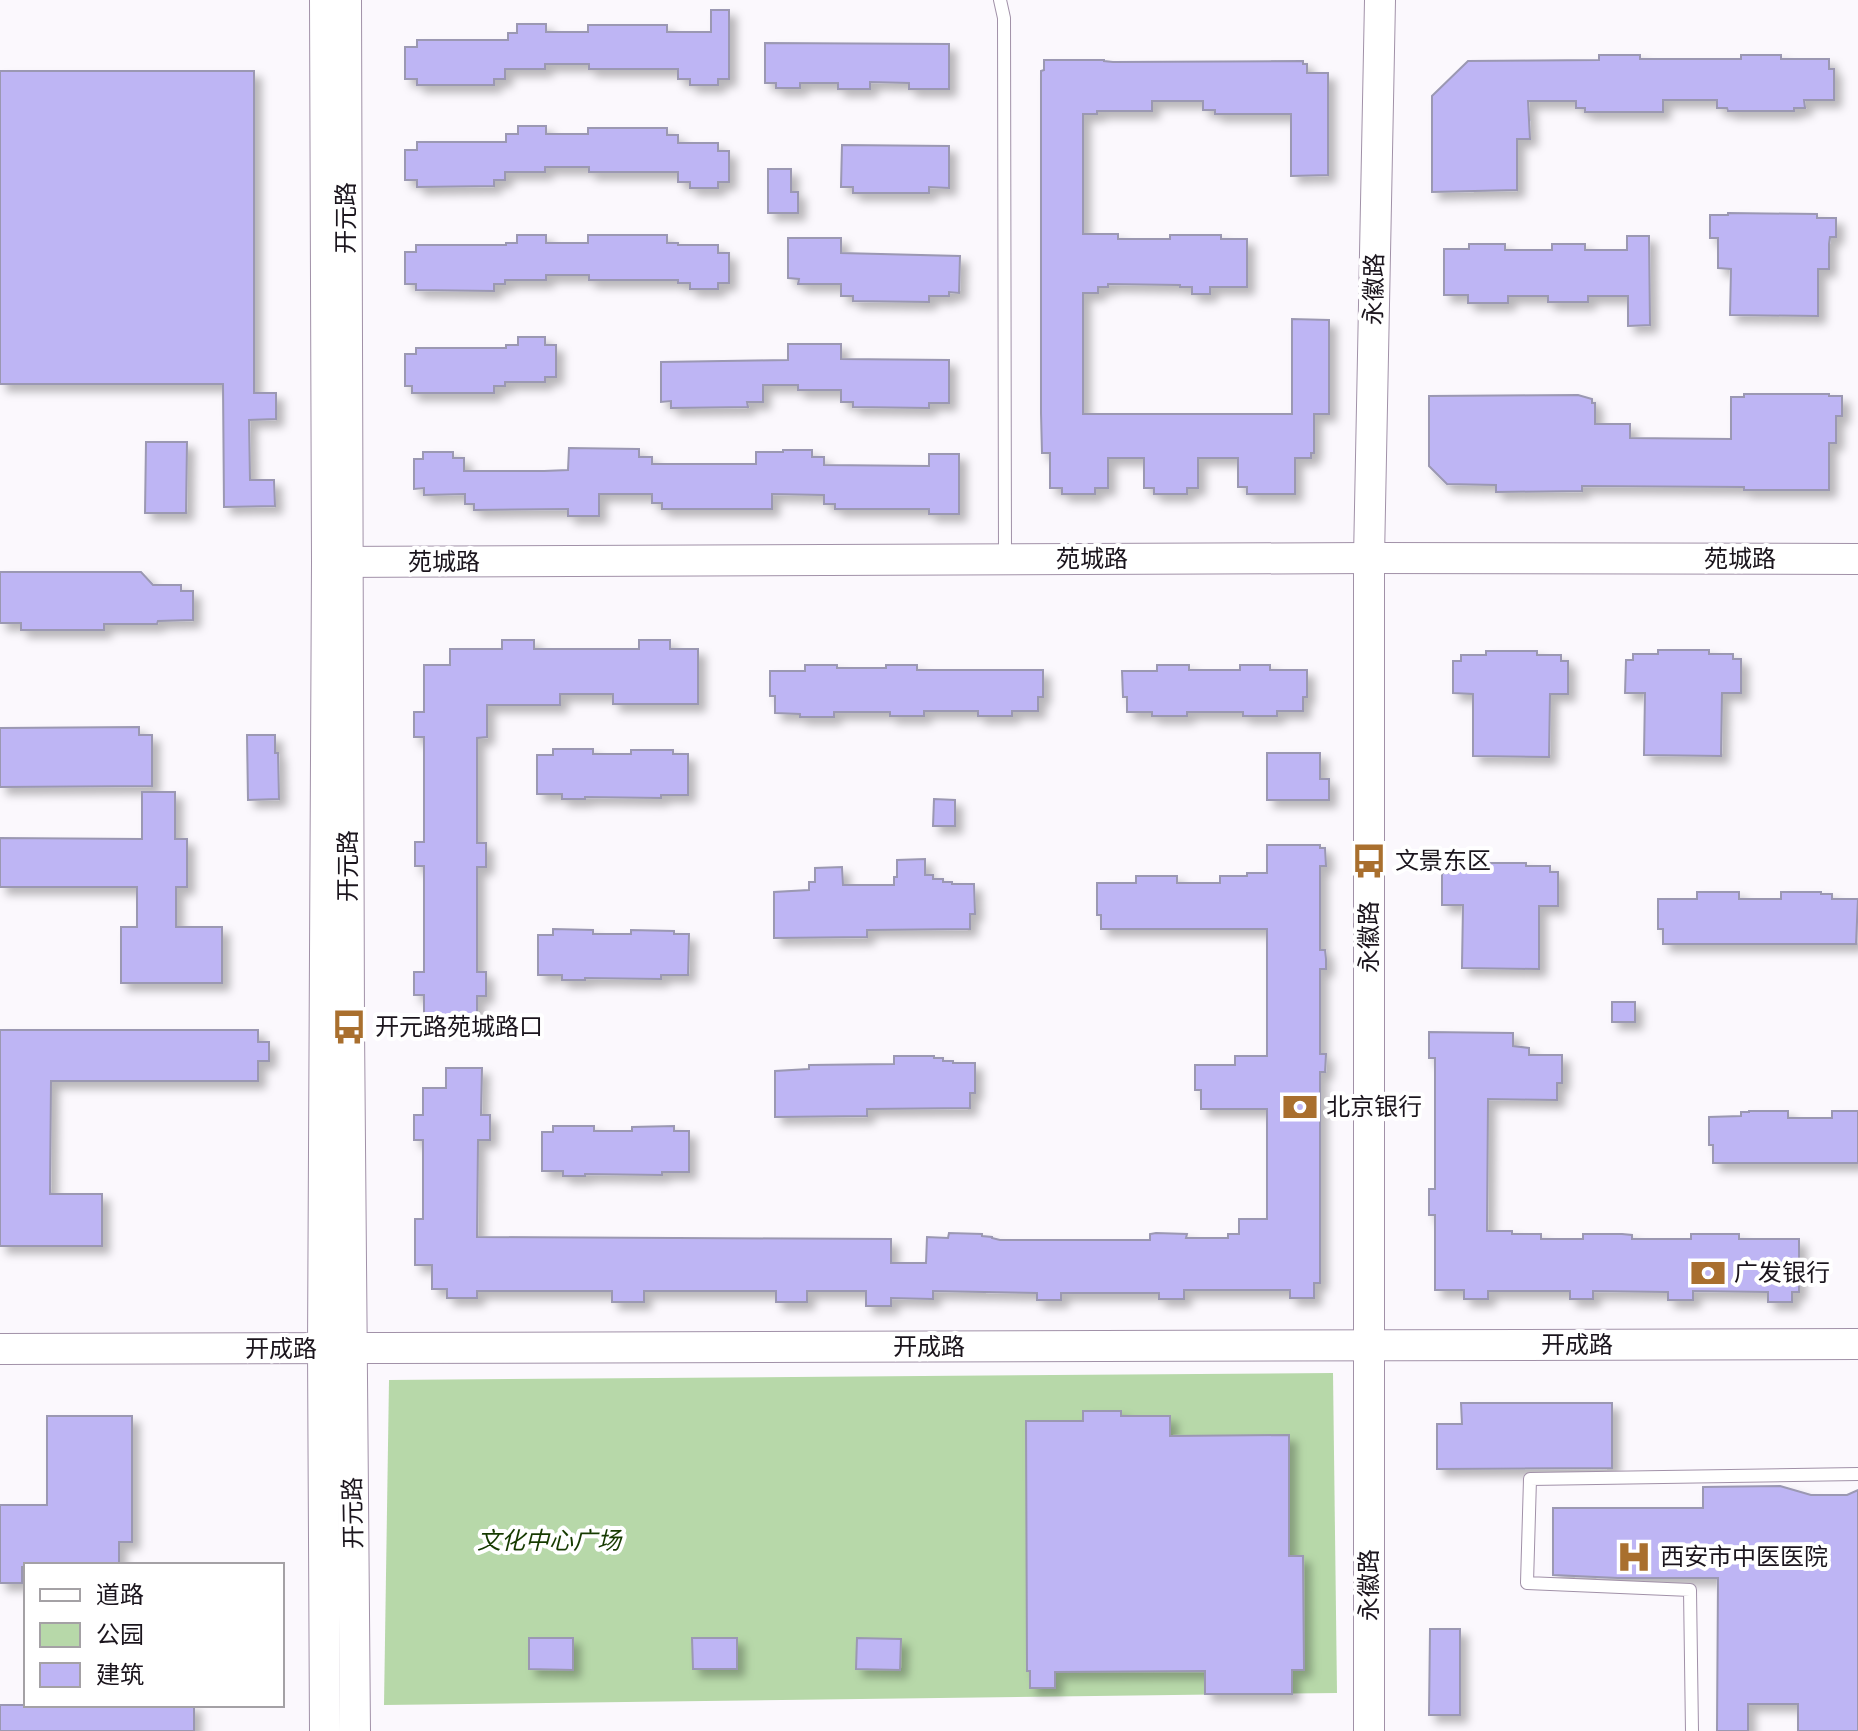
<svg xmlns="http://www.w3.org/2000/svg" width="1858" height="1731" font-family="'Playfair Display','Noto Sans SC',serif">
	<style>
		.green { fill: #b7d8a9 }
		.building { fill: #beb5f4; stroke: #9b98b2; stroke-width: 2; filter: url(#shadow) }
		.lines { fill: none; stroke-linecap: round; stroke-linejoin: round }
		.service-casing { stroke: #a191a8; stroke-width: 14 }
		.tertiary-casing { stroke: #a191a8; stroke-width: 32 }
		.service { stroke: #fff; stroke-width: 12 }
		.tertiary { stroke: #fff; stroke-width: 30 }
		.labels { text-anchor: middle; stroke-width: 8; stroke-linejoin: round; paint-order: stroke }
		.street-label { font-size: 24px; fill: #1b151d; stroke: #fff }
		.poi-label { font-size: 24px; fill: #1b151d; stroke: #fff; text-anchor: start }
		.park-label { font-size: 24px; font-style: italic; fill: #163a00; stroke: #fff }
	</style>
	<defs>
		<filter id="shadow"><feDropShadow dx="7" dy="7" stdDeviation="4" flood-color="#0004"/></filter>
	</defs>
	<rect width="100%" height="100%" fill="#fbf8fd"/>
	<!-- green -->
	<polygon class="green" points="1333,1373 1337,1693 384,1705 389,1380"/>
	<!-- building -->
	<g class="building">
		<polygon points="711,10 729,10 729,79 718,79 718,85 690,85 690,79 678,79 678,69 589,69 589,64 545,64 545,69 505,69 505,79 494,79 494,85 417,85 417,79 405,79 405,47 417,47 417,40 508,40 508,33 517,33 517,24 546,24 546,32 588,32 588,25 667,25 667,32 711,32"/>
		<polygon points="765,43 949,44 949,89 909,89 909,83 870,82 870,89 838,89 838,83 800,83 800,88 776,88 776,83 765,83"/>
		<polygon points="1599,55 1640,55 1640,59 1741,59 1741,55 1781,55 1781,59 1829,59 1829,69 1834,69 1834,100 1804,100 1805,108 1794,108 1794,111 1728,111 1727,108 1717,108 1717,100 1663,100 1663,112 1585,112 1585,108 1576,108 1576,101 1528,101 1530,139 1517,139 1517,190 1432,192 1432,96 1468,61 1599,60"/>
		<polygon points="1044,60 1104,60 1104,61 1113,62 1303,61 1303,64 1307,64 1307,73 1328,73 1328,175 1291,176 1291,114 1215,114 1215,110 1203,110 1203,101 1152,101 1152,111 1097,111 1097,114 1083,114 1083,234 1118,234 1118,239 1170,239 1170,235 1221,235 1221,239 1247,239 1247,287 1210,287 1210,294 1192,294 1192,287 1180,287 1180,285 1108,284 1108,287 1098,287 1098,293 1083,293 1083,414 1292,414 1292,319 1329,320 1329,414 1314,414 1314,453 1311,453 1311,458 1295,458 1295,494 1247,494 1247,487 1238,487 1238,458 1198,458 1198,488 1187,488 1187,494 1154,494 1154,488 1144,488 1144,458 1108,458 1108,488 1095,488 1095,494 1062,494 1062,488 1050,488 1050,453 1042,453 1041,413 1041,71 1044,70"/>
		<polygon points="0,71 254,71 254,393 276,393 276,419 249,420 250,480 274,480 275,506 224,507 223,384 0,384"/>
		<polygon points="518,126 546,126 546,134 588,134 588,128 667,128 667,135 678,135 678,143 718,143 718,151 729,151 729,182 718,182 718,188 690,188 690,182 678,182 678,172 589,172 589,167 545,167 545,172 505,172 505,180 494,180 494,186 417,187 417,180 405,180 405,150 417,150 417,142 506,142 506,134 518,134"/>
		<polygon points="842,145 949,146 949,188 929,187 929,193 853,193 853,187 841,187"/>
		<polygon points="768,169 791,169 791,192 798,192 798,213 768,213"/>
		<polygon points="1728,213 1817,214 1817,218 1836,218 1836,237 1830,237 1829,244 1829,269 1818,269 1818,316 1730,315 1731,269 1718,268 1718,238 1710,238 1710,215 1728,215"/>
		<polygon points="517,235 546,235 546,243 588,243 588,235 667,235 667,243 678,243 678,245 718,245 718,253 729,253 729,283 718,283 718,289 690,289 690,283 678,283 678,280 589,280 589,275 546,275 546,280 505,280 505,284 494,284 494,291 416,290 416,284 405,284 405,252 416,252 416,245 506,245 506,243 517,243"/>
		<polygon points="1627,236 1649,236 1650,325 1628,326 1628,296 1588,296 1588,302 1548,302 1548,296 1508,296 1508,303 1468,303 1468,295 1444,295 1444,249 1469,249 1469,244 1505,244 1505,250 1552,250 1552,244 1585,244 1585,250 1627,250"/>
		<polygon points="788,238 841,238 841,253 960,256 959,293 949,292 949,296 929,296 929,302 853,301 853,296 841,296 841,284 798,284 799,279 788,278"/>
		<polygon points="518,337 545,337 545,345 556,345 556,377 545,377 545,382 505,382 505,386 494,386 494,393 412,393 412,386 405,386 405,354 416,354 416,348 506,348 506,345 518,345"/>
		<polygon points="788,344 841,344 841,359 949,360 949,403 929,403 929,408 853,407 853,402 841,402 841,390 798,390 798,385 763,385 763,402 747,402 748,407 671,408 671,401 661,402 661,362 788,360"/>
		<polygon points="1744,394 1829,394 1829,396 1842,396 1842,416 1836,416 1836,443 1829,443 1829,490 1744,490 1744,487 1582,486 1582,491 1496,492 1496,485 1447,484 1429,466 1429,396 1578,395 1592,399 1592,403 1595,403 1595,424 1630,424 1630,438 1731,439 1731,397 1744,397"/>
		<polygon points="146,442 187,442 186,513 145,513"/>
		<polygon points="569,448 639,449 639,457 652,457 652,464 756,464 756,452 783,452 783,450 812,450 812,457 824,457 824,465 929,466 929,454 959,454 959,514 929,514 929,509 835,509 835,504 824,504 824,495 772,494 772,509 662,509 662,503 652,503 652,494 599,494 599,516 568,516 568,509 474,510 474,504 465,504 465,494 424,495 424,488 414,489 414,459 423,459 423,452 453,452 453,458 464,458 464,471 544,471 568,470"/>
		<polygon points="0,572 141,572 153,585 181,585 181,591 193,591 193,620 158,621 157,624 104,624 104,630 21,630 21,623 0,623"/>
		<polygon points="502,640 534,640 534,649 639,649 639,640 670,640 670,649 698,649 698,704 613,704 613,694 560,694 560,705 487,705 487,737 477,738 477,843 486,843 486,867 477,867 477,972 486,972 486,996 477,996 477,1024 424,1024 424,995 414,995 414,972 424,972 424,866 415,866 415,842 424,842 424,737 414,737 414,712 424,712 424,665 450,665 450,649 502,649"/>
		<polygon points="1658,650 1709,650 1709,654 1733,654 1733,659 1741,659 1741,693 1722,693 1721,756 1644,755 1645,693 1625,693 1626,660 1633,660 1633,654 1658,654"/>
		<polygon points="1486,651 1537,651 1537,655 1561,655 1561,661 1568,661 1568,694 1550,694 1549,757 1473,756 1473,694 1453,693 1453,661 1461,661 1461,655 1486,655"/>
		<polygon points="805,665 837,665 837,668 886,668 886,665 917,665 917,670 1043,670 1043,697 1038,697 1038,711 1012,711 1012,716 978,716 978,711 924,711 924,716 890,716 890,712 834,712 834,717 800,717 800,714 775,713 775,696 770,696 770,671 805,671"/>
		<polygon points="1157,665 1189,665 1189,670 1240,670 1240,665 1270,665 1270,670 1307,670 1307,697 1303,697 1303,711 1277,711 1277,716 1243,716 1243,712 1187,712 1187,716 1152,716 1152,712 1127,712 1127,697 1123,697 1122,671 1157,671"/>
		<polygon points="139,727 139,735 152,735 152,786 0,787 0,728"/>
		<polygon points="247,735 275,735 275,753 278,753 279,799 248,800"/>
		<polygon points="553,749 593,749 593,754 631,754 631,750 673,750 673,754 688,754 688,795 661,795 661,798 585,797 585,799 562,799 562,794 537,794 537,755 553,755"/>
		<polygon points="1267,753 1320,753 1320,779 1329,779 1329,800 1267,800"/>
		<polygon points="142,792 175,792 175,839 187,839 187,887 176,887 176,927 222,927 222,983 121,983 121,927 137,927 137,887 0,887 0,838 142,839"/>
		<polygon points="934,799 955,800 955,826 933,826"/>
		<polygon points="1267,845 1320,845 1320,848 1325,848 1326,866 1320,866 1320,950 1325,950 1326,959 1326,969 1320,969 1320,1054 1326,1054 1325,1072 1320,1072 1320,1283 1314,1283 1314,1298 1290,1298 1290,1290 1184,1290 1184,1299 1159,1299 1159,1293 1061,1293 1061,1300 1037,1300 1037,1293 933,1291 933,1299 891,1298 891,1306 866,1306 866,1291 807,1291 807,1302 776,1302 776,1291 644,1291 644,1302 612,1302 612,1291 477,1291 477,1298 447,1298 447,1289 432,1289 432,1265 415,1265 415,1219 423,1219 423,1140 414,1140 414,1115 423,1115 423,1088 446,1088 446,1068 482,1068 481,1115 490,1115 490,1140 478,1140 477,1237 891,1239 891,1263 926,1263 927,1237 948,1238 949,1233 982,1234 982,1236 992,1237 992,1238 1000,1240 1150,1240 1150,1234 1156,1233 1187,1234 1186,1238 1228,1238 1228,1234 1239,1234 1239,1219 1267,1219 1267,1109 1201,1109 1201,1090 1195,1090 1195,1065 1235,1065 1235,1056 1267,1056 1267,929 1101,929 1101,915 1097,915 1097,883 1136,883 1136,876 1177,876 1177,883 1220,883 1220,876 1247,876 1247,873 1267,873"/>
		<polygon points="925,859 925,875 933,875 933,879 943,879 943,882 952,882 952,884 974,884 975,914 970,914 970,929 867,930 867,937 774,938 774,892 809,890 809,882 815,882 815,868 842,867 843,885 894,885 894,877 897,877 897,860"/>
		<polygon points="1476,863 1526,863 1526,866 1550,866 1550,872 1558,872 1558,906 1539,906 1539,969 1462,968 1463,905 1442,905 1442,873 1451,873 1451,866 1476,866"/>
		<polygon points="1697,892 1739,892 1739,899 1781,899 1781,892 1821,892 1821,894 1832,894 1832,899 1858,899 1856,944 1663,944 1663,929 1658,929 1658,899 1697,899"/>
		<polygon points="553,929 593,930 593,934 631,934 631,930 674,931 674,934 689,934 688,975 661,975 661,979 585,978 585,980 562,980 562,975 538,975 538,935 553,935"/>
		<rect x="1612" y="1002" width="23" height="20"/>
		<polygon points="0,1030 258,1030 258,1042 269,1042 269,1061 258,1061 258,1081 51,1081 50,1194 102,1194 102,1246 0,1246"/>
		<polygon points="1429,1032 1513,1033 1513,1046 1529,1048 1529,1055 1562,1055 1562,1083 1557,1083 1557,1100 1488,1099 1487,1231 1512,1231 1512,1234 1541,1234 1541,1239 1583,1239 1583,1234 1622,1234 1632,1235 1632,1239 1691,1239 1691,1234 1739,1234 1739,1239 1799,1239 1799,1292 1792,1292 1792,1302 1768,1302 1768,1292 1693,1291 1693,1300 1668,1300 1668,1292 1593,1291 1593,1299 1570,1299 1570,1291 1488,1291 1488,1299 1464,1299 1464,1290 1435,1290 1435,1215 1429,1215 1429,1189 1435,1189 1435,1058 1429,1058"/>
		<polygon points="894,1056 934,1056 934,1058 943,1058 943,1061 953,1061 953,1063 975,1063 975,1093 970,1093 970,1108 867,1109 867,1116 775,1117 775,1071 809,1069 809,1065 894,1064"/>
		<polygon points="1749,1111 1788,1111 1788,1118 1832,1118 1832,1111 1858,1111 1858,1163 1713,1163 1713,1145 1709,1145 1709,1117 1741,1116 1741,1112 1749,1112"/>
		<polygon points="553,1126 594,1126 594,1131 632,1131 632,1127 674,1126 674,1131 689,1131 689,1172 662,1172 662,1175 585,1174 585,1176 563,1176 563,1171 542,1171 542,1132 553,1132"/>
		<polygon points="1461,1403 1612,1403 1612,1468 1437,1469 1437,1424 1462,1424"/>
		<polygon points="1083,1411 1121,1411 1121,1416 1170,1416 1170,1436 1289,1435 1289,1556 1303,1556 1304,1670 1292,1670 1292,1694 1205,1694 1205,1671 1055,1672 1055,1688 1030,1688 1030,1671 1027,1671 1026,1421 1083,1421"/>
		<polygon points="47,1416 132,1416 132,1542 119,1542 119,1565 26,1565 26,1567 22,1567 22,1583 0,1583 0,1505 47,1505"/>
		<polygon points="1780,1486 1811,1495 1847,1495 1858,1490 1858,1731 1798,1731 1798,1704 1748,1704 1748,1731 1717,1731 1718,1578 1618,1578 1553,1575 1553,1508 1703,1508 1703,1487"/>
		<polygon points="1430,1629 1460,1629 1460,1715 1429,1715"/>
		<polygon points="529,1638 573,1638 573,1670 529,1669"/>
		<polygon points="692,1638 737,1638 737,1669 693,1669"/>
		<polygon points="857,1638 901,1639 900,1670 856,1669"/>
		<rect x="0" y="1705" width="194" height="26"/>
	</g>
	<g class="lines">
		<!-- service casing -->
		<g class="service-casing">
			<g id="service">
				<polyline points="1000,0 1004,18 1005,559"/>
				<polyline points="1692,1731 1690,1590 1527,1583 1530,1479 1858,1474"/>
			</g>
		</g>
		<!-- tertiary casing -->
		<g class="tertiary-casing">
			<g id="tertiary">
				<polyline points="325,0 327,562 323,1349 325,1731"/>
				<polyline points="346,0 349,1027 355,1731"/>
				<polyline points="329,562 1369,558 1858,559"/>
				<polyline points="0,1349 1858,1344"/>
				<polyline points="1369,1731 1369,558 1380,0"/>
			</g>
		</g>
		<!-- service -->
		<use href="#service" class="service"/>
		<!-- tertiary -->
		<use href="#tertiary" class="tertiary"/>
	</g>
	<!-- icons -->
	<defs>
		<g id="bus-bare" transform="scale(2.76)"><path d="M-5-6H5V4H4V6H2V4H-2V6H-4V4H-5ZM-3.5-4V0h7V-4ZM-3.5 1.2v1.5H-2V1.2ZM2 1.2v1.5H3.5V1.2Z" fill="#a96f2e" stroke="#fff" stroke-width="2.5" paint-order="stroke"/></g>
		<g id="bank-bare" transform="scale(2.76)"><path d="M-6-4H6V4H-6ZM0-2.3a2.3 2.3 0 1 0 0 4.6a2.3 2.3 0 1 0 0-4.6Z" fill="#a96f2e" stroke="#fff" stroke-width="2.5" paint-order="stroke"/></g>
		<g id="hospital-bare" transform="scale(2.76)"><path d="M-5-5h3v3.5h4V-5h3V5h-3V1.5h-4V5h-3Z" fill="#a96f2e" stroke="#fff" stroke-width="2.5" paint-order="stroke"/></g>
	</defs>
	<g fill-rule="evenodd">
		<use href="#bus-bare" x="1369" y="861"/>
		<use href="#bus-bare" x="349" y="1027"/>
		<use href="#bank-bare" x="1300" y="1107"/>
		<use href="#bank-bare" x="1708" y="1273"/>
		<use href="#hospital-bare" x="1634" y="1557"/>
	</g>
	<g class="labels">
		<!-- street labels -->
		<g class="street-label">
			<text transform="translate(346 218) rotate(-90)" y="8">开元路</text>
			<text transform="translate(1374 289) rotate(-89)" y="8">永徽路</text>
			<text x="1092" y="567">苑城路</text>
			<text x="1740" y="567">苑城路</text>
			<text x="444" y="570">苑城路</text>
			<text transform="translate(348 866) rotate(-90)" y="8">开元路</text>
			<text transform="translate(1369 937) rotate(-90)" y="8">永徽路</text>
			<text x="1577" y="1353">开成路</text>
			<text x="929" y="1355">开成路</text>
			<text x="281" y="1357">开成路</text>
			<text transform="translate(353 1513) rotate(-91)" y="8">开元路</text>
			<text transform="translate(1369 1585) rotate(-90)" y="8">永徽路</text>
		</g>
		<!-- poi labels -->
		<g class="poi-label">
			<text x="1395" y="869">文景东区</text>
			<text x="375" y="1035">开元路苑城路口</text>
			<text x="1326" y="1115">北京银行</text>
			<text x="1734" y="1281">广发银行</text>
			<text x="1660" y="1565">西安市中医医院</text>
		</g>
		<!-- park labels -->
		<g class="park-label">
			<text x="549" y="1549">文化中心广场</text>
		</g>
	</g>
	<!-- legend -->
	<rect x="24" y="1563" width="260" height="144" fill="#ffffff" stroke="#a4a1a5" stroke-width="2"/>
	<rect x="40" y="1589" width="40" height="12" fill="#ffffff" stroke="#a4a1a5" stroke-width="2"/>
	<text x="96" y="1603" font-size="24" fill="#1b151d">道路</text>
	<rect x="40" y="1623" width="40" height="24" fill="#b7d8a9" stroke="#a4a1a5" stroke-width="2"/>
	<text x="96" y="1643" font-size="24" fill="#1b151d">公园</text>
	<rect x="40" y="1663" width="40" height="24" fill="#beb5f4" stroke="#a4a1a5" stroke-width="2"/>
	<text x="96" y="1683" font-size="24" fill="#1b151d">建筑</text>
</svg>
